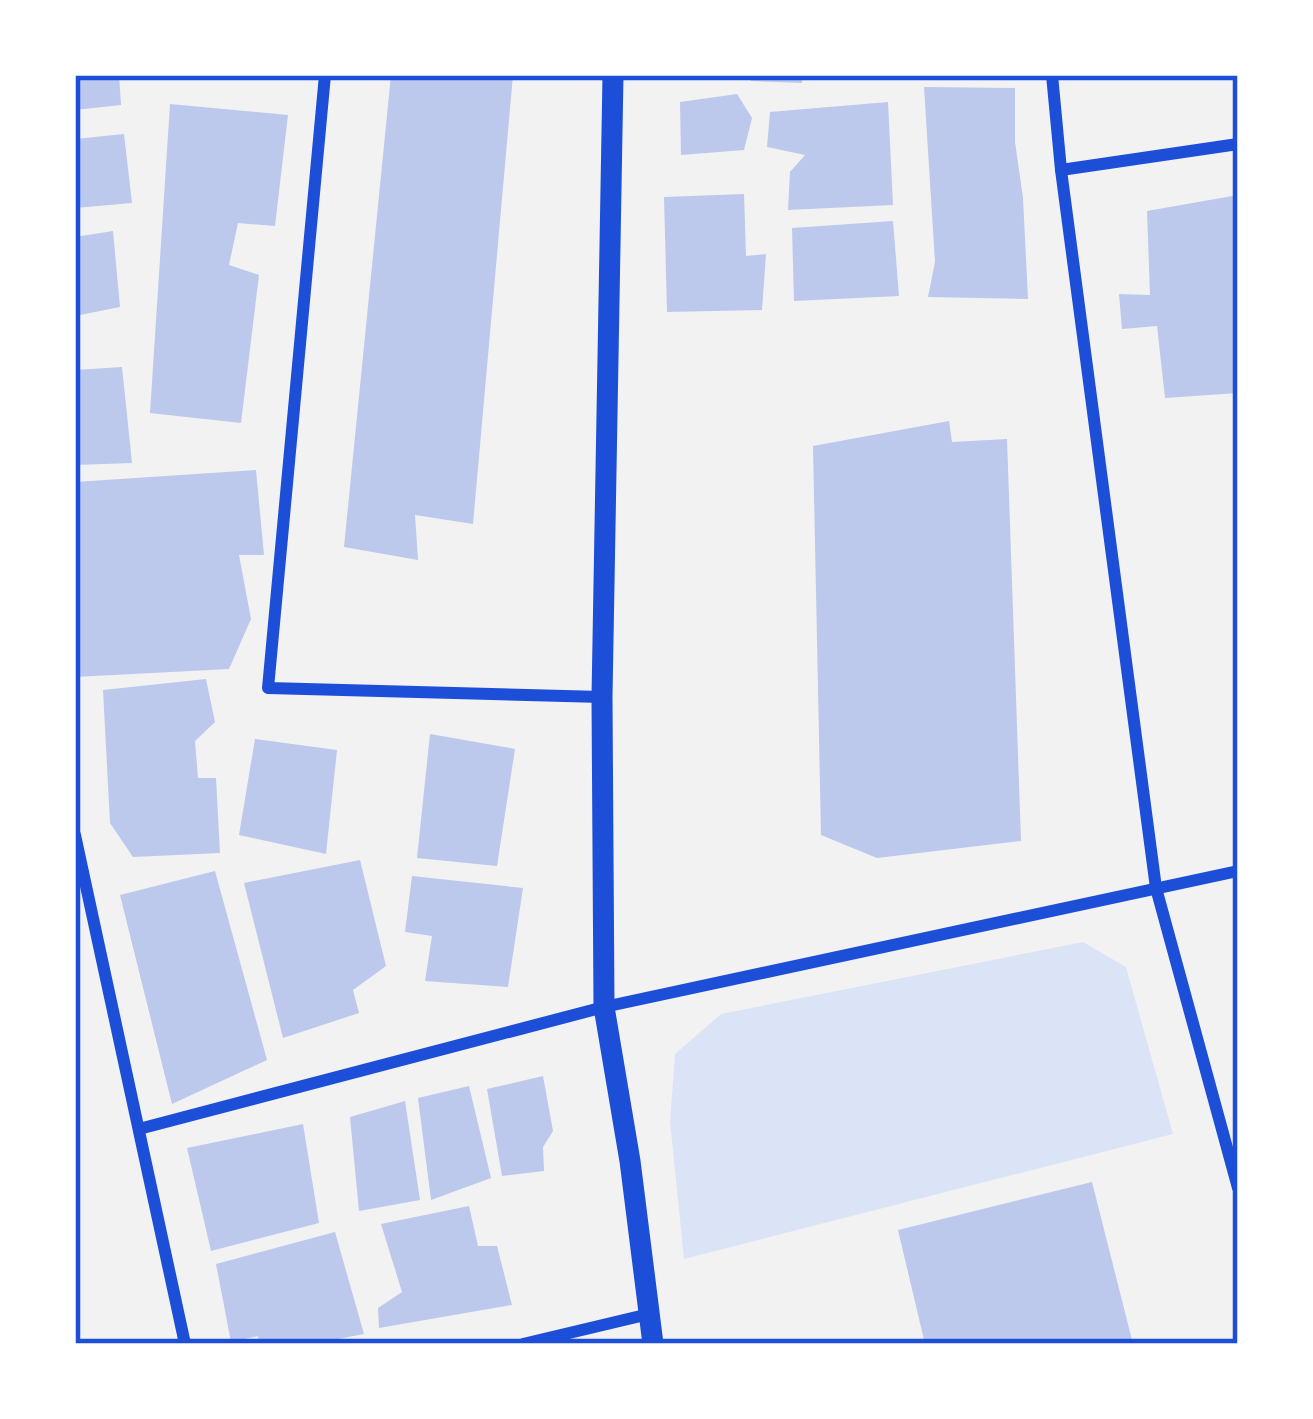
<svg xmlns="http://www.w3.org/2000/svg" width="1313" height="1419" font-family="'Alegreya Sans',sans-serif">
	<style>
		.green { fill: #dbe4f7 }
		.building { fill: #bdc9ec }
		.lines { fill: none; stroke-linecap: round; stroke-linejoin: round }
		.minor { stroke: #1d4ed8; stroke-width: 12 }
		.tertiary { stroke: #1d4ed8; stroke-width: 21 }
		.neatline { fill: none; stroke: #1d4ed8; stroke-width: 4.5 }
	</style>
	<rect width="100%" height="100%" fill="#f2f2f2"/>
	<!-- green -->
	<polygon class="green" points="1083,942 1126,967 1173,1134 684,1259 670,1122 675,1054 721,1014"/>
	<!-- building -->
	<g class="building">
		<polygon points="75,75 119,75 121,105 75,110"/>
		<polygon points="391,75 513,75 473,524 415,515 418,560 344,547"/>
		<polygon points="751,75 802,75 802,83 751,81"/>
		<polygon points="924,87 1015,88 1015,142 1023,198 1028,299 928,297 935,262"/>
		<polygon points="737,94 752,118 744,150 681,155 680,102"/>
		<polygon points="888,102 893,205 788,210 790,172 805,155 767,147 770,112"/>
		<polygon points="170,104 288,115 275,226 238,223 229,265 259,275 241,423 150,413"/>
		<polygon points="124,134 132,203 75,208 75,139"/>
		<polygon points="744,194 746,256 766,254 762,310 667,312 664,197"/>
		<polygon points="1238,195 1238,393 1165,398 1157,326 1122,329 1119,294 1150,295 1147,211"/>
		<polygon points="893,221 899,296 794,301 792,228"/>
		<polygon points="113,231 120,307 75,316 75,237"/>
		<polygon points="122,367 132,463 75,465 75,370"/>
		<polygon points="949,421 952,442 1007,439 1021,841 877,858 821,835 813,446"/>
		<polygon points="256,470 264,555 239,555 251,619 229,669 75,677 75,482"/>
		<polygon points="206,679 215,722 195,741 198,778 216,778 220,853 133,857 110,823 103,690"/>
		<polygon points="430,734 515,749 497,866 417,858"/>
		<polygon points="255,739 337,750 326,854 239,835"/>
		<polygon points="360,860 386,966 353,990 359,1013 283,1038 244,883"/>
		<polygon points="215,871 267,1060 172,1104 120,895"/>
		<polygon points="412,876 523,888 508,987 425,981 432,936 405,932"/>
		<polygon points="543,1076 553,1131 543,1147 544,1171 502,1176 487,1089"/>
		<polygon points="469,1086 491,1178 431,1200 418,1098"/>
		<polygon points="405,1101 420,1200 359,1211 350,1117"/>
		<polygon points="303,1124 319,1223 211,1251 187,1148"/>
		<polygon points="1092,1182 1133,1344 925,1344 898,1230"/>
		<polygon points="469,1206 478,1246 497,1246 512,1305 379,1328 378,1308 402,1292 381,1224"/>
		<polygon points="335,1232 364,1334 312,1344 259,1344 258,1336 231,1342 216,1264"/>
	</g>
	<g class="lines">
		<!-- minor -->
		<g class="minor">
			<polyline points="325,75 268,688 602,697"/>
			<polyline points="1052,75 1061,170 1156,888 1238,1188"/>
			<polyline points="1061,170 1238,144"/>
			<polyline points="75,835 185,1344"/>
			<polyline points="139,1129 604,1007 1238,871"/>
			<polyline points="523,1344 649,1314"/>
		</g>
		<!-- tertiary -->
		<polyline class="tertiary" points="613,75 602,697 604,1007 630,1161 653,1344"/>
	</g>
	<!-- border -->
	<rect width="1313" height="1419" fill="none" stroke="#ffffff" stroke-width="156"/>
	<rect x="78" y="78" width="1157" height="1263" class="neatline"/>
</svg>
